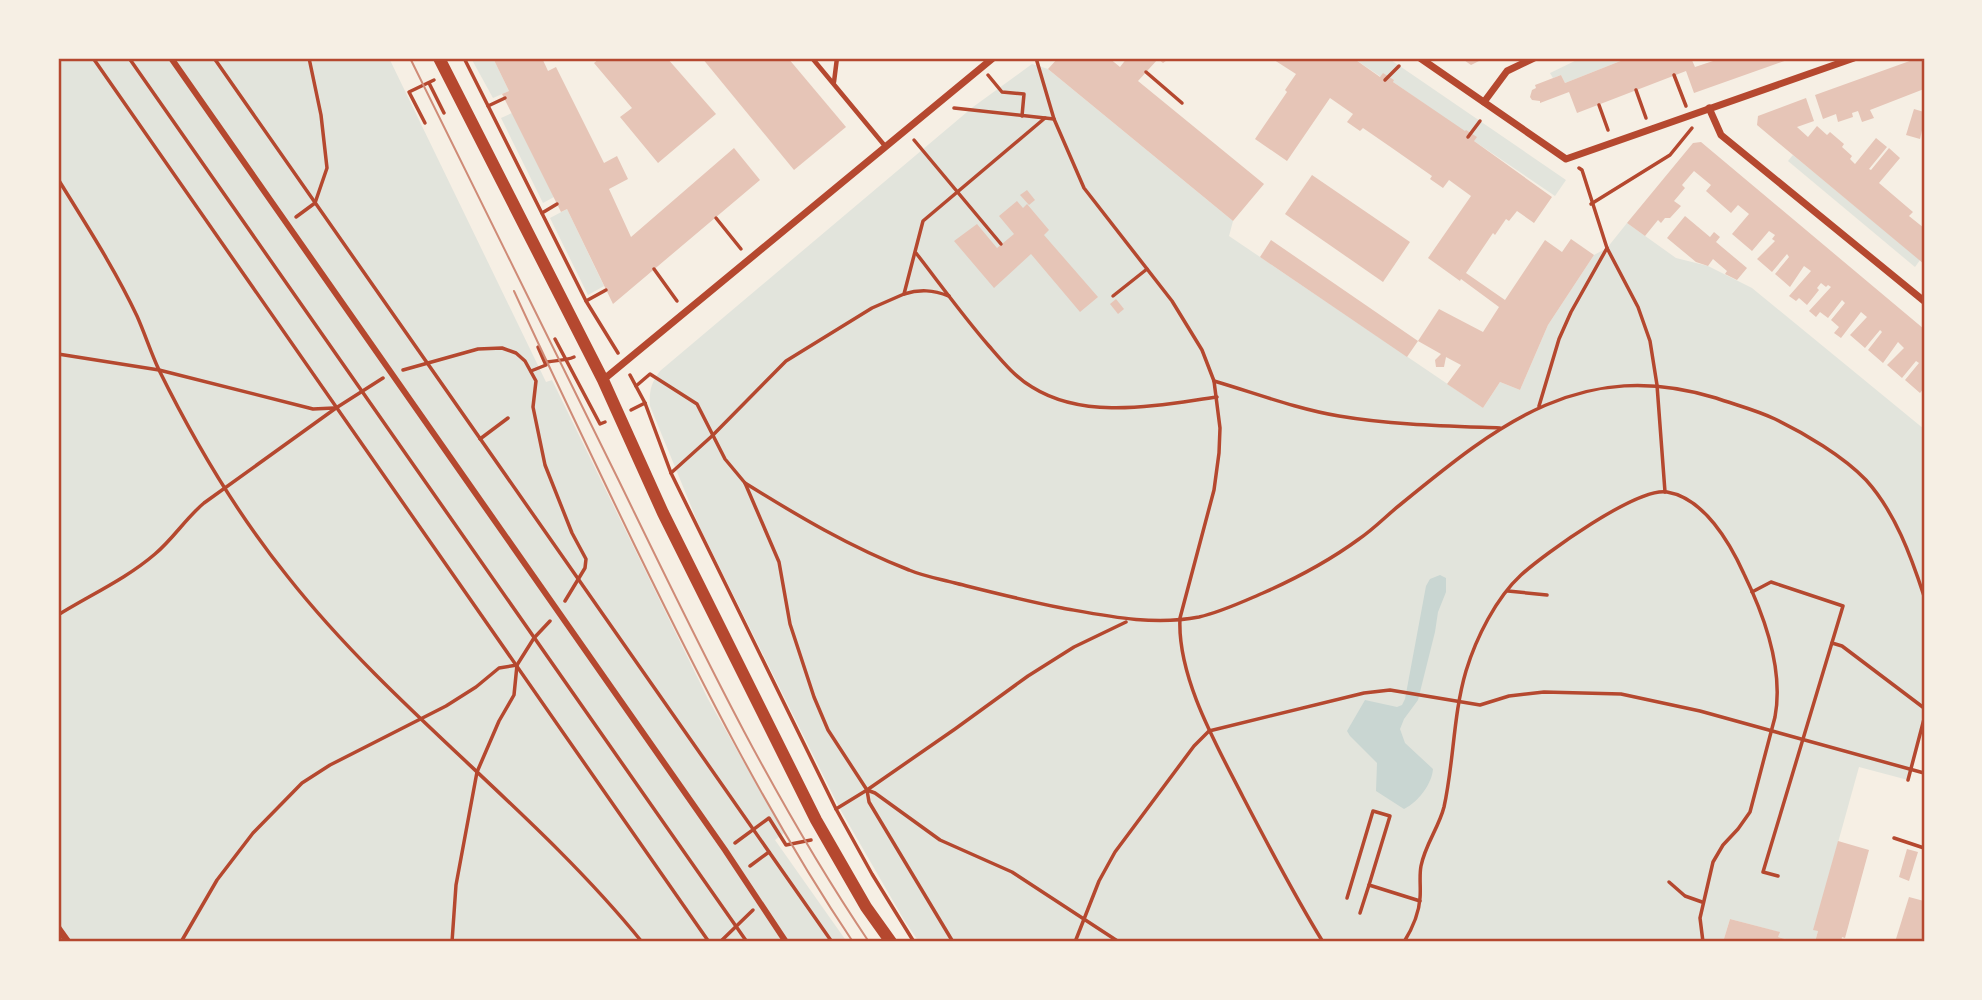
<svg xmlns="http://www.w3.org/2000/svg" width="1982" height="1000" font-family="Barlow,sans-serif">
	<style>
		.green { fill: #e2e4dc }
		.water { fill: #c9d6d2 }
		.building { fill: #e6c5b7 }
		.lines { fill: none; stroke-linecap: round; stroke-linejoin: round }
		.path { stroke: #b5482f; stroke-width: 3.5 }
		.service { stroke: #b5482f; stroke-width: 4.5 }
		.pedestrian { stroke: #b5482f; stroke-width: 6 }
		.minor { stroke: #b5482f; stroke-width: 7 }
		.tertiary { stroke: #b5482f; stroke-width: 12 }
		.tram { stroke: #cf8b77; stroke-width: 2 }
		.neatline { fill: none; stroke: #b5482f; stroke-width: 2.5 }
	</style>
	<rect width="100%" height="100%" fill="#f6efe4"/>
	<!-- green -->
	<g class="green">
		<polygon points="58,58 389,58 546,382 552,380 708,699 784,833 775,840 847,942 58,942"/>
		<polygon points="471,58 493,58 509,91 493,98"/>
		<polygon points="1353,58 1388,58 1566,180 1555,196 1468,137 1465,132 1393,82 1390,83"/>
		<polygon points="1581,58 1628,58 1565,83 1561,75 1553,78 1550,73"/>
		<path d="M 1032,64 L 1048,69 L 1233,221 L 1229,236 L 1483,408 L 1500,382 L 1520,390 L 1548,325 L 1594,255 L 1607,248 L 1627,223 L 1676,258 L 1708,266 L 1752,288 L 1924,429 L 1924,719 L 1908,780 L 1859,767 L 1814,929 L 1818,931 L 1815,942 L 1798,942 L 1778,937 L 1779,932 L 1730,919 L 1723,942 L 919,942 L 904,920 L 840,809 L 700,528 L 650,406 C 649,391 651,383 660,371 L 973,107 Z"/>
		<polygon points="512,113 554,197 543,203 501,118"/>
		<polygon points="1793,155 1920,260 1915,267 1788,161"/>
		<polygon points="567,209 604,286 588,295 550,218"/>
	</g>
	<!-- water -->
	<path class="water" d="M 1440,575 L 1446,578 L 1446,592 L 1438,612 L 1435,632 L 1418,700 L 1404,719 L 1400,729 L 1405,743 L 1433,769 C 1432,784 1418,802 1404,809 L 1376,791 L 1377,763 L 1350,736 L 1347,731 L 1365,700 L 1397,707 L 1402,705 L 1405,699 L 1426,586 L 1430,579 Z"/>
	<!-- building -->
	<g class="building">
		<polygon points="493,58 542,58 548,71 556,67 604,163 617,156 628,179 609,189 631,237 734,148 760,180 613,304 567,209 561,212 502,94 509,91"/>
		<polygon points="600,58 667,58 716,114 658,163 620,117 632,108 594,63"/>
		<polygon points="702,58 788,58 846,127 794,170"/>
		<polygon points="1058,58 1109,58 1120,67 1127,58 1170,58 1163,63 1158,59 1138,81 1264,184 1233,221 1048,69"/>
		<polygon points="1271,58 1353,58 1380,77 1383,73 1394,80 1393,82 1465,131 1466,130 1477,137 1474,141 1552,197 1534,223 1517,211 1509,221 1506,219 1495,235 1493,233 1466,273 1505,300 1545,240 1562,252 1571,239 1594,255 1548,325 1520,390 1500,382 1483,408 1447,384 1461,365 1446,357 1444,367 1436,367 1435,360 1441,354 1418,341 1439,309 1483,332 1499,307 1461,279 1460,281 1428,258 1471,196 1449,180 1443,188 1430,179 1432,176 1392,148 1363,128 1360,131 1347,122 1353,114 1330,98 1287,161 1255,139 1287,92 1285,90 1296,74"/>
		<polygon points="1461,58 1485,58 1471,65"/>
		<polygon points="1628,58 1691,58 1695,67 1722,58 1793,58 1694,93 1686,71 1577,113 1569,92 1540,103 1540,101 1532,100 1530,97 1532,90 1536,88 1535,85 1561,75 1565,83"/>
		<polygon points="1918,58 1924,58 1924,89 1870,110 1874,118 1862,122 1858,111 1852,113 1853,117 1838,122 1836,114 1823,119 1815,95"/>
		<polygon points="1806,98 1814,121 1797,127 1808,137 1817,126 1827,135 1830,132 1844,144 1842,147 1852,156 1850,159 1855,164 1876,138 1887,147 1869,169 1871,170 1889,148 1900,158 1879,183 1913,212 1909,216 1924,228 1924,264 1757,125 1758,116"/>
		<polygon points="1914,109 1924,112 1924,122 1920,139 1906,135"/>
		<polygon points="1701,142 1924,329 1924,388 1920,393 1905,380 1919,363 1916,361 1902,378 1887,365 1904,348 1898,342 1883,363 1868,350 1882,332 1880,330 1865,348 1850,335 1867,317 1861,312 1841,338 1834,333 1839,327 1831,320 1845,303 1842,300 1828,318 1820,312 1816,317 1809,311 1831,287 1828,285 1826,287 1821,283 1817,288 1819,290 1807,305 1799,298 1796,301 1789,296 1811,271 1804,266 1790,287 1775,274 1789,257 1787,254 1772,272 1757,259 1775,241 1772,239 1775,235 1769,231 1752,251 1732,234 1749,214 1738,205 1731,213 1706,191 1711,185 1694,171 1682,185 1685,188 1674,201 1681,206 1670,218 1665,218 1661,223 1658,220 1645,236 1627,223 1693,143"/>
		<polygon points="1312,175 1410,242 1383,282 1285,214"/>
		<polygon points="1027,190 1035,200 1029,205 1020,195"/>
		<polygon points="1017,201 1023,208 1027,204 1049,230 1044,235 1098,297 1080,312 1031,254 994,288 954,241 977,224 997,248 1014,234 999,216"/>
		<polygon points="1685,216 1710,237 1714,232 1720,237 1716,242 1747,268 1737,280 1725,274 1727,271 1713,259 1708,266 1696,262 1667,238"/>
		<polygon points="1271,240 1418,341 1407,357 1260,257"/>
		<polygon points="1116,299 1124,309 1118,314 1110,304"/>
		<polygon points="1838,841 1869,850 1845,938 1842,937 1841,942 1815,942 1818,931 1813,930"/>
		<polygon points="1907,849 1918,852 1909,881 1899,877"/>
		<polygon points="1909,897 1924,901 1924,942 1895,942"/>
		<polygon points="1730,919 1780,932 1778,937 1795,942 1723,942"/>
	</g>
	<g class="lines">
		<!-- path -->
		<g class="path">
			<polyline points="93,58 709,942"/>
			<polyline points="129,58 747,942"/>
			<polyline points="214,58 832,942"/>
			<polyline points="464,58 586,301 618,353"/>
			<path d="M 1036,58 L 1054,119 L 1084,188 L 1172,301 L 1202,350 L 1214,381 L 1220,428 L 1219,453 L 1214,490 L 1180,618 C 1177,677 1217,746 1243,797 C 1269,847 1294,895 1323,942"/>
			<polyline points="1146,72 1182,103"/>
			<polyline points="988,75 1002,92 1024,94 1022,116"/>
			<polyline points="1674,75 1686,106"/>
			<polyline points="1385,80 1399,66"/>
			<polyline points="429,83 444,113"/>
			<polyline points="1636,90 1646,118"/>
			<polyline points="1599,105 1608,130"/>
			<polyline points="488,106 505,98"/>
			<polyline points="954,108 1054,119"/>
			<polyline points="425,123 409,92 434,80"/>
			<polyline points="1468,137 1480,121"/>
			<polyline points="914,140 1001,244"/>
			<polyline points="1579,168 1582,170 1607,248 1638,307 1650,341 1657,385 1665,492"/>
			<path d="M 58,179 C 85,223 115,269 137,316 C 145,334 151,353 159,370 C 195,443 237,514 288,577 C 394,711 535,810 642,942"/>
			<polyline points="1591,204 1670,155 1692,128"/>
			<polyline points="542,213 557,204"/>
			<polyline points="296,217 315,203 327,168 321,115 309,58"/>
			<polyline points="716,218 741,249"/>
			<path d="M 916,253 C 940,284 963,316 989,346 C 1002,361 1015,377 1032,387 C 1086,421 1158,405 1217,397"/>
			<polyline points="654,269 677,301"/>
			<path d="M 904,294 C 920,289 933,290 949,296"/>
			<polyline points="1113,296 1147,269"/>
			<polyline points="586,301 606,290"/>
			<polyline points="555,339 600,424 605,422"/>
			<polyline points="538,347 545,363"/>
			<polyline points="58,354 159,370 313,409 334,408"/>
			<polyline points="403,370 478,349 502,348 516,353 525,361 536,381 533,407 545,465 572,533 586,559 585,568 565,601"/>
			<path d="M 531,371 L 546,365 L 547,362 C 557,360 565,361 574,357"/>
			<polyline points="630,375 645,403 671,473 836,809 872,874 914,942"/>
			<path d="M 1214,381 C 1255,393 1297,409 1339,416 C 1392,425 1446,426 1500,428"/>
			<polyline points="636,386 650,374 697,404 725,459 745,483 779,562 790,624 814,697 828,730 867,790 869,802 953,942"/>
			<polyline points="1539,406 1559,339 1571,312 1607,248"/>
			<polyline points="631,410 645,403"/>
			<polyline points="480,439 508,418"/>
			<polyline points="671,473 712,436 786,361 872,308 904,294 923,221 1045,118"/>
			<path d="M 745,483 C 798,516 850,547 909,570 C 923,576 940,579 955,583 C 991,592 1026,601 1062,608 C 1107,616 1153,626 1199,617 C 1221,612 1242,602 1263,593 C 1297,578 1329,561 1359,539 C 1374,529 1387,515 1401,504 C 1500,423 1582,357 1716,398 C 1736,405 1756,410 1775,419 C 1804,433 1843,456 1866,480 C 1895,512 1911,556 1924,596"/>
			<polyline points="1508,591 1547,595"/>
			<polyline points="1752,592 1771,582 1843,606 1763,872 1778,876"/>
			<path d="M 58,615 C 90,595 126,579 155,554 C 173,539 186,518 204,503 L 336,408 L 383,378"/>
			<polyline points="1832,643 1842,646 1924,708"/>
			<polyline points="1908,780 1924,719"/>
			<polyline points="867,790 875,793 940,840 1012,872 1119,942"/>
			<polyline points="836,809 867,790 955,729 1028,676 1074,647 1126,622"/>
			<polyline points="1894,838 1924,848"/>
			<polyline points="735,843 769,818 786,845 811,840"/>
			<polyline points="750,866 769,852"/>
			<polyline points="1669,882 1685,896 1702,902"/>
			<polyline points="1347,898 1373,811 1390,816 1369,885 1420,901"/>
			<polyline points="1360,913 1369,885"/>
			<polyline points="181,942 217,880 253,833 302,783 330,765 446,706 476,687 499,668 517,665"/>
			<polyline points="452,942 456,885 477,772 499,721 514,695 517,665 534,638 550,621"/>
			<polyline points="720,942 753,910"/>
			<polyline points="1075,942 1099,881 1115,852 1194,746 1209,731 1364,693 1390,690 1480,705 1509,696 1544,692 1621,694 1700,711 1924,773"/>
			<path d="M 1404,942 C 1412,929 1419,914 1420,898 C 1421,888 1419,876 1421,866 C 1425,845 1439,827 1444,807 C 1454,762 1453,715 1466,671 C 1476,638 1496,598 1521,575 C 1544,554 1637,487 1667,492 C 1704,498 1730,543 1744,574 C 1765,617 1784,669 1775,717 L 1750,812 L 1738,829 L 1723,845 L 1713,862 L 1700,918 L 1703,942"/>
		</g>
		<!-- service -->
		<g class="service">
			<polyline points="812,58 885,146"/>
			<polyline points="834,82 837,58"/>
		</g>
		<!-- pedestrian -->
		<polyline class="pedestrian" points="171,58 725,850 786,942"/>
		<!-- minor -->
		<g class="minor">
			<polyline points="1420,58 1566,159 1854,58"/>
			<polyline points="1484,102 1507,71 1534,58"/>
			<polyline points="1709,108 1721,135 1924,301"/>
			<polyline points="603,380 993,58"/>
			<polyline points="58,928 68,942"/>
		</g>
		<!-- tertiary -->
		<polyline class="tertiary" points="439,58 603,380 663,513 816,820 866,907 891,942"/>
		<!-- tram -->
		<g class="tram">
			<path d="M 410,58 C 479,199 550,340 619,481 C 696,639 771,797 869,942"/>
			<path d="M 514,291 C 553,376 594,461 635,546 C 701,682 769,817 853,942"/>
		</g>
	</g>
	<!-- border -->
	<rect width="1982" height="1000" fill="none" stroke="#f6efe4" stroke-width="119"/>
	<rect x="60" y="60" width="1863" height="880" class="neatline"/>
</svg>
